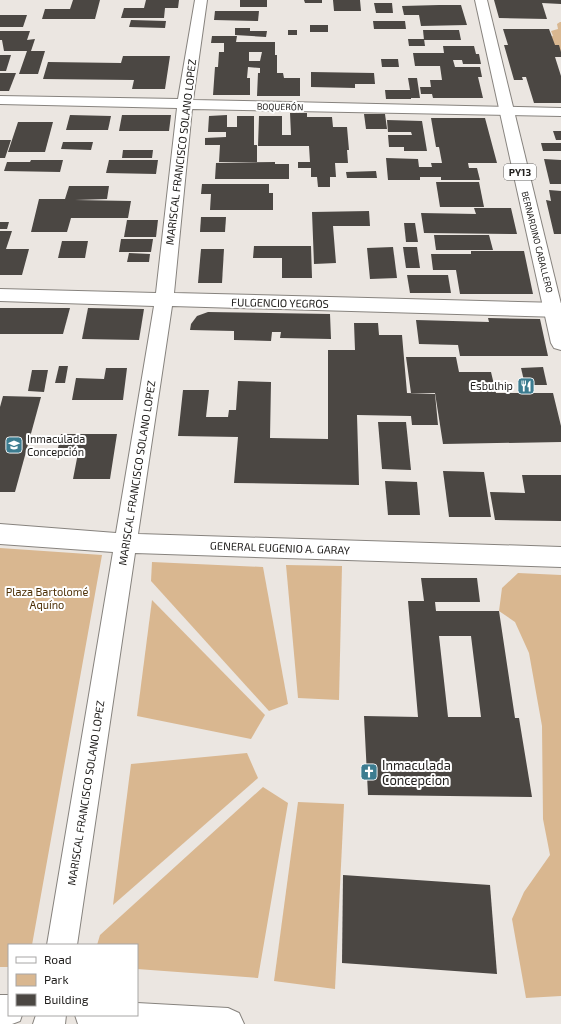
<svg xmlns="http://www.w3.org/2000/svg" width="561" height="1024" font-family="'Exo 2',sans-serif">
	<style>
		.green { fill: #d9b790 }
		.building { fill: #4b4743; fill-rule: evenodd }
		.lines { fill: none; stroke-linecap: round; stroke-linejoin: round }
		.minor-casing { stroke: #87837e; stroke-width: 2 }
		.trunk-casing { stroke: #87837e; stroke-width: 2 }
		.minor { fill: #fff; fill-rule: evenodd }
		.trunk { fill: #fff; fill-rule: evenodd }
		.labels { text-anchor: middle; stroke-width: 4; stroke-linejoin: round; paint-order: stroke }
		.far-street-label { font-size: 9px; fill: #23211f; stroke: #fff }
		.shield { fill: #fff; stroke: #656462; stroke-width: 1 }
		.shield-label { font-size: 10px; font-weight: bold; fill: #23211f }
		.street-label { font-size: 11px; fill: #23211f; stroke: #fff }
		.poi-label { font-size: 11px; fill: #23211f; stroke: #fff; text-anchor: end }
		.park-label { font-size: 11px; fill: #4e3107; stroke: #fff }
		.near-poi-label { font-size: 13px; fill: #23211f; stroke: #fff; text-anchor: start }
	</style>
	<rect width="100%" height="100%" fill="#ebe6e1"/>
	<!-- green -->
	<g class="green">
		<polygon points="560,22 561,22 561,52 544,38 553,36 551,31 558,29 557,24"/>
		<polygon points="0,548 102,555 32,945 9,945 9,967 0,967"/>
		<polygon points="152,562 263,567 288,704 269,711 151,581"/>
		<polygon points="286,565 342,566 339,700 298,698"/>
		<polygon points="518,573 561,575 561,996 526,998 512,919 524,892 550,855 543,819 542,726 529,653 515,622 499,611 502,588"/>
		<polygon points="152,600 265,715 251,739 137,716"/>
		<polygon points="247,753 258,778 113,905 131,764"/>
		<polygon points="263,787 288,803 258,978 137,969 137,945 97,945 100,935"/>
		<polygon points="298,802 344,804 335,989 274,981"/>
	</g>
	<!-- building -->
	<g class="building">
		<polygon points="73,0 100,0 95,19 42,19 45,9 70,9"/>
		<polygon points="146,0 179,0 178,8 165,8 164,18 121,18 124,8 144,8"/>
		<rect x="240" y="0" width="27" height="7"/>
		<polygon points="304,0 322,0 322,3 305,3"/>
		<polygon points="333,0 360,0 361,11 334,11"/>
		<polygon points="494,0 561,0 561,4 542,3 547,19 499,18"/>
		<polygon points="374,3 392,3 393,13 376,13"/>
		<polygon points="439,5 461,5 467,25 421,26 419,15 404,15 402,6"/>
		<polygon points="215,11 259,11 258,21 214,20"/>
		<polygon points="0,15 27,15 23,27 0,27"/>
		<polygon points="131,20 166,21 165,28 129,27"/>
		<polygon points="373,21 405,21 406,29 374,29"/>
		<rect x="310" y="25" width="18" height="7"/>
		<polygon points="235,28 250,28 250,31 267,31 266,37 235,35"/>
		<polygon points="503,29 549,29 555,45 559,45 561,52 561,57 555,57 561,76 561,103 534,103 526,77 522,77 523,80 514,80 504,45 508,45"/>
		<rect x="288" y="30" width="9" height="5"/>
		<polygon points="423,30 459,30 461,40 424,40"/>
		<polygon points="0,31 30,31 27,40 35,39 31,51 45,51 38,74 19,74 27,51 4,51 2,40 0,40"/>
		<path d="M 212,36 L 237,36 L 236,42 L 275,42 L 275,55 L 277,55 L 277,73 L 283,73 L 284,78 L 300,78 L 300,96 L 257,96 L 258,73 L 260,73 L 260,68 L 248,67 L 247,78 L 250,78 L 250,95 L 213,95 L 215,67 L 218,67 L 219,52 L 224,52 L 224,43 L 211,43 ZM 249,52 L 262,52 L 260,61 L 249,61 Z"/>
		<polygon points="408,39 424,39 425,46 409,46"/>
		<polygon points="443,46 474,46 476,54 460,54 479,54 481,64 463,64 462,60 453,60 455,67 480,67 482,77 478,77 483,98 433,98 432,94 421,94 420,87 431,87 430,80 442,80 440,66 415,66 413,53 444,53"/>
		<polygon points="0,55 11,55 6,71 0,71"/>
		<polygon points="123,56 170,56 165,89 132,89 134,80 43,79 48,62 121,63"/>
		<polygon points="381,59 398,59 399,67 382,67"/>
		<polygon points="311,72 374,73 375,84 355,84 355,88 311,87"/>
		<polygon points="0,73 16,73 9,91 0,91"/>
		<polygon points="408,78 417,78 420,98 411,98 411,99 386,99 385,90 410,90"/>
		<polygon points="290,113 307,113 307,117 332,117 333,127 347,127 349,150 347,150 348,163 335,163 336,177 330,177 330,187 318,187 317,177 311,177 311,168 298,168 298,162 310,162 309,146 258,146 259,116 282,116 282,135 291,135"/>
		<polygon points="364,114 385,114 387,129 366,129"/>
		<polygon points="70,115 111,116 108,130 66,130"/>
		<polygon points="122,115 171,115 169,131 119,131"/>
		<polygon points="227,115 227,127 237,127 237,116 254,116 254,145 257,145 257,162 219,162 220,145 205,145 205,138 226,137 226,132 208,132 209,116"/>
		<polygon points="431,118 485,118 497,163 468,163 469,168 477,168 480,180 441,180 441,177 420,177 420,180 388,180 386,158 418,159 419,167 432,167 431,163 442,163 439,147 436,147"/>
		<polygon points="387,120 422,121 427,151 404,151 404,147 389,147 388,135 412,135 411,132 388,132"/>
		<polygon points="18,122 53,122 45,152 8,152"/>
		<polygon points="553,131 561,131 561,140 556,140"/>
		<polygon points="0,140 11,140 5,158 0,158"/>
		<polygon points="63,142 93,142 91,150 61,149"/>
		<polygon points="541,143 561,143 561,151 543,151"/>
		<polygon points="123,150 153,150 152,158 122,158"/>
		<polygon points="544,159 561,160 561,184 550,184"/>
		<polygon points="31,160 63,160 60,172 4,171 7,162 30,162"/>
		<polygon points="109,160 158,160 156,174 106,173"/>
		<polygon points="275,162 275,164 289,164 289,179 215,179 216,163"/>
		<polygon points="376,171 377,178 347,178 346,172"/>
		<polygon points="436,182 479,182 484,207 440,207"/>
		<polygon points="202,184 269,184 269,193 273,193 273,210 210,210 211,194 201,194"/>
		<polygon points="69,186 109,186 107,199 75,200 131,201 128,218 71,218 67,232 31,232 39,199 65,199"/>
		<polygon points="549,190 561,191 561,234 554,234 546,200 551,201"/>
		<polygon points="474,208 511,208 517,234 424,233 421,213 476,214"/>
		<polygon points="369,211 370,226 333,226 336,263 314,264 312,212"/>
		<polygon points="201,217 226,217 225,232 200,232"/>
		<polygon points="127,220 158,220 156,237 124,237"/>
		<polygon points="0,222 9,222 7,229 0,229"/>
		<polygon points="404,223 415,223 418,242 406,242"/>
		<polygon points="0,231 12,231 6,249 29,249 22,275 0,275"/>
		<polygon points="434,235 489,235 493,250 436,250"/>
		<polygon points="121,239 153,239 151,252 119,252"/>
		<polygon points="62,241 88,241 85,258 58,258"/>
		<polygon points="254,246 311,246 312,278 282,278 282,258 253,258"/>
		<polygon points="393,247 397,278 370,279 367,248"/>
		<polygon points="403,247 417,247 420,268 406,268"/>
		<polygon points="201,249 224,249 222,283 198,283"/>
		<polygon points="471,251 524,251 533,294 460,294 456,270 433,270 431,254 471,254"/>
		<polygon points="129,253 150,254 149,262 127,262"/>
		<polygon points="407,275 448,275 451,293 410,293"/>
		<polygon points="0,308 70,308 63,334 0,334"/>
		<polygon points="88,308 144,309 139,340 82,339"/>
		<polygon points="208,312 330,314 331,339 280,338 281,332 272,332 271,341 234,340 234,331 190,330 191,324 197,316"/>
		<polygon points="488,318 540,319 548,356 460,356 458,345 419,344 416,320 489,322"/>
		<polygon points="354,323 378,323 379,335 402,335 407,393 435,394 438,425 412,425 411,416 357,415 359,485 234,483 238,437 178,436 183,390 209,390 206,417 228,417 229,410 236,410 238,381 271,382 270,438 328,439 328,350 355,350"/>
		<polygon points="406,357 456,357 459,372 491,372 496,393 553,393 561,426 561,442 443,444 435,393 411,393"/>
		<polygon points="59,366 68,366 65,383 55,383"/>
		<polygon points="543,367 547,385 525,385 521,368"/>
		<polygon points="106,368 127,368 123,400 72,400 76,378 104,379"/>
		<polygon points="32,370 48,370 44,392 28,391"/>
		<polygon points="3,396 41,397 15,492 0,492 0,407"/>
		<polygon points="378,422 406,422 411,470 382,469"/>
		<polygon points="61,434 117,434 110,479 73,479 79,448 58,448"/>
		<polygon points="443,471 484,472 491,517 449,517"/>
		<polygon points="522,475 561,475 561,521 495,520 490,492 525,493"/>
		<polygon points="385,481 417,482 420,515 388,515"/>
		<path d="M 421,578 L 477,578 L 480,602 L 435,602 L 436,611 L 499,611 L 515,718 L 519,718 L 532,797 L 368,795 L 364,716 L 418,717 L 408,601 L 424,601 ZM 439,636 L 471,636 L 481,717 L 448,717 Z"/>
		<polygon points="343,875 490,885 497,974 342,963"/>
	</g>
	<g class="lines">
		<!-- minor casing -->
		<g class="minor-casing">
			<g id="minor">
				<polygon points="195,0 207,0 193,100 561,108 561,116 192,109 174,293 561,303 561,317 172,306 138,534 561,547 561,567 135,553 77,945 47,945 113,552 0,544 0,524 116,533 154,306 0,301 0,289 156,293 177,108 0,104 0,96 178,99"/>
				<polygon points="0,995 9,995 9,1015 22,1015 20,1021 12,1024 0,1024"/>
				<polygon points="137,1003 228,1008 239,1013 244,1024 78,1024 75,1015 137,1015"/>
				<polygon points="36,1015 66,1015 65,1024 33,1024"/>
			</g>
		</g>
		<!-- trunk casing -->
		<g class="trunk-casing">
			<polygon id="trunk" points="475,0 487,0 561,304 561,350 554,348 551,343"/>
		</g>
		<!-- minor -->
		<use href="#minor" class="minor"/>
		<!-- trunk -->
		<use href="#trunk" class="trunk"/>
	</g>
	<!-- icons -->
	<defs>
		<g id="restaurant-square" transform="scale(0.9)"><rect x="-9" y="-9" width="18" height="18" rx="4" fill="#3c7c90" stroke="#fff"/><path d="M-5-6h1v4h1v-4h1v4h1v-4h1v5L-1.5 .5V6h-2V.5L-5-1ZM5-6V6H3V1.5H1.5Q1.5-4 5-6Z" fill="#fff"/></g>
		<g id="school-square" transform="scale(0.9)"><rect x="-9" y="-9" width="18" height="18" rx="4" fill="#3c7c90" stroke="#fff"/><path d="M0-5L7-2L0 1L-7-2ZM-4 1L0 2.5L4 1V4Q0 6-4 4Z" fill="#fff"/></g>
		<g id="church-square" transform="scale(0.9)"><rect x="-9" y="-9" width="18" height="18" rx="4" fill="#3c7c90" stroke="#fff"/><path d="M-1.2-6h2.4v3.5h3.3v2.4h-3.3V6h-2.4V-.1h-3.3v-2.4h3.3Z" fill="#fff"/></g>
	</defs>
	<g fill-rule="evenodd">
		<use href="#restaurant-square" x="526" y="386"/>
		<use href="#school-square" x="14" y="445"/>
		<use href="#church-square" x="369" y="772"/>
	</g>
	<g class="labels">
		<!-- far-street labels -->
		<g class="far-street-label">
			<text transform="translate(280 107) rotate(1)" y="3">BOQUERÓN</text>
			<text transform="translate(537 242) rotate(76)" y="3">BERNARDINO CABALLERO</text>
		</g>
		<!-- shield labels -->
		<rect class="shield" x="504" y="164" width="32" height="16" rx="3"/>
		<g class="shield-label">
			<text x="520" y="176">PY13</text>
		</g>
		<!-- street labels -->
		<g class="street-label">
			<text transform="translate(181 152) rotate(-83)" y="4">MARISCAL FRANCISCO SOLANO LOPEZ</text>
			<text transform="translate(280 303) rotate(1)" y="4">FULGENCIO YEGROS</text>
			<text transform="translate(137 473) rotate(-81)" y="4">MARISCAL FRANCISCO SOLANO LOPEZ</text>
			<text transform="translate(280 548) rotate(2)" y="4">GENERAL EUGENIO A. GARAY</text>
			<text transform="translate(86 793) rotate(-81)" y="4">MARISCAL FRANCISCO SOLANO LOPEZ</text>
		</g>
		<!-- poi labels -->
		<g class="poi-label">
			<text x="513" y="390">Esbulhip</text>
			<text x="27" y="443" text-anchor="start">Inmaculada<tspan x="27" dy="13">Concepción</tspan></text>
		</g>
		<!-- park labels -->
		<g class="park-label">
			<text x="47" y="596">Plaza Bartolomé<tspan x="47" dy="13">Aquíno</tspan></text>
		</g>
		<!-- near-poi labels -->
		<g class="near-poi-label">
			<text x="382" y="770">Inmaculada<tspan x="382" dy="15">Concepcion</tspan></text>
		</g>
	</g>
	<!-- legend -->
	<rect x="8" y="944" width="130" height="72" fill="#ffffff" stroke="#a7a6a5"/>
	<rect x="16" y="957" width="20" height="6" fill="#ffffff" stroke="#a7a6a5"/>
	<text x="44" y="964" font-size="12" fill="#23211f">Road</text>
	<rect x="16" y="974" width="20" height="12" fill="#d9b790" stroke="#a7a6a5"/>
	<text x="44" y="984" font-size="12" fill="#23211f">Park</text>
	<rect x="16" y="994" width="20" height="12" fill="#4b4743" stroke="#a7a6a5"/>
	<text x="44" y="1004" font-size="12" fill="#23211f">Building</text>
</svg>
